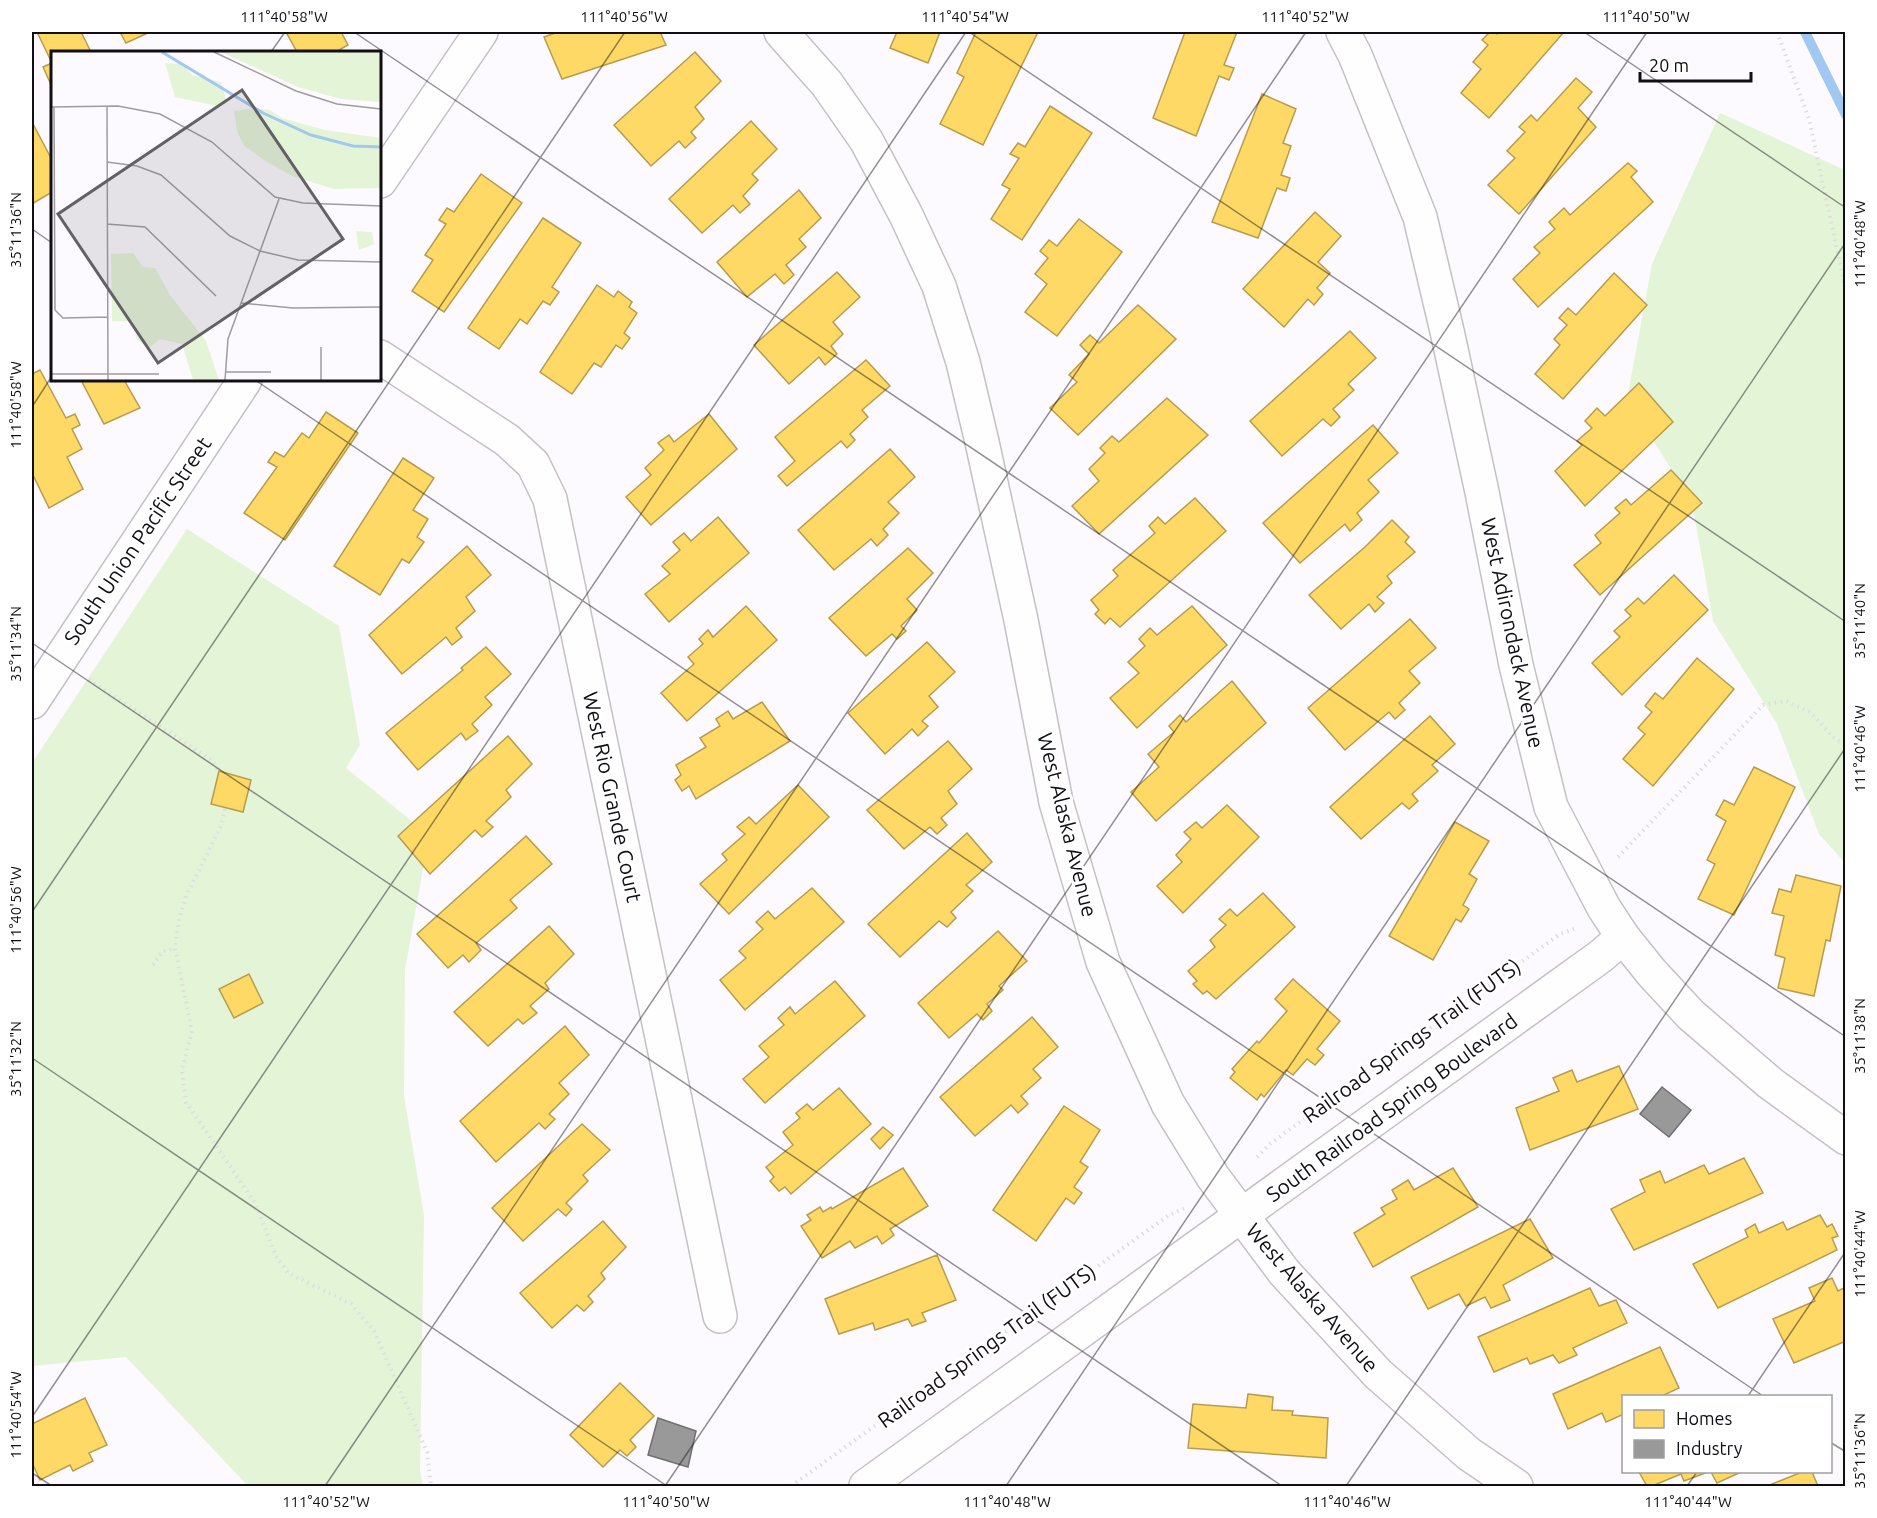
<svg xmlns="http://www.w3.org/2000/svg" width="1877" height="1518" font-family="Ubuntu,sans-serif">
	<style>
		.green { fill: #e4f4d7 }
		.homes { fill: #ffd966; stroke: #b89c4d; stroke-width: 1.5 }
		.industry { fill: #999; stroke: #707071; stroke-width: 1.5 }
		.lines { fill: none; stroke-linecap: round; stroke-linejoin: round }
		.stream { stroke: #a0c8f1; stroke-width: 10 }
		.minor-casing { stroke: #c4c1c5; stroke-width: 36 }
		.path { stroke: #ddddde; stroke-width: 4; stroke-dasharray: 1.5 4.5; stroke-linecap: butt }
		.minor { stroke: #fffeff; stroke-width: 33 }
		.ticks { fill: none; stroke: #120f14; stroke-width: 1.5; stroke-opacity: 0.45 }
		.labels { text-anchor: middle; stroke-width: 6; stroke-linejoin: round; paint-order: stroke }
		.street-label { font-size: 21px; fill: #120f14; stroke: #fff }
		.inset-river { fill: none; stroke: #a0c8f1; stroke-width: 3 }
		.inset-road { fill: none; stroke: #9e9ca0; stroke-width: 1.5 }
		.view { fill: #646166; fill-opacity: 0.15; stroke: #646166; stroke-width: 3 }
		.inset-edge { fill: none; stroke: #120f14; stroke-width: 3 }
		.neatline { fill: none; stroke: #120f14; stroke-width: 2 }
		.ticks-label { font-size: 15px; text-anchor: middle; fill: #120f14 }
	</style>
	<rect width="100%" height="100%" fill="#fcfafe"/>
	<!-- green -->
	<g class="green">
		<polygon points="1720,113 1845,170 1845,863 1819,834 1777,724 1713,621 1692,502 1627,399 1652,264"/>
		<polygon points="187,529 339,626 360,745 346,768 429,835 405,970 404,1096 424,1215 420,1470 423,1486 248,1486 126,1357 32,1366 32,763"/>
	</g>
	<!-- homes -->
	<g class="homes">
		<polygon points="37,32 81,32 91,52 52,52 52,63"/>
		<polygon points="120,32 150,32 126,43"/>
		<polygon points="286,32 341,32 348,45 339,50 341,52 297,52"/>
		<polygon points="558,32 660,32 666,45 562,79 544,37"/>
		<polygon points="897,32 940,32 928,63 890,48"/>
		<polygon points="976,32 1038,32 983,145 940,124 964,77 957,73"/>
		<polygon points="1185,32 1237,32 1224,65 1234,68 1229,80 1219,76 1196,136 1153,118"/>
		<polygon points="1490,32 1495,32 1497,34 1499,32 1564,32 1489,118 1461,93 1481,69 1473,62 1488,45 1482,40"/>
		<polygon points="695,52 721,81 695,107 704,119 691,132 696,138 685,148 679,141 651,166 614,125"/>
		<polygon points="52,63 52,87 43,67"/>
		<polygon points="1576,78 1592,92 1578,108 1596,127 1519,214 1488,185 1515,158 1507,151 1525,132 1519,127 1531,115 1537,121"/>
		<polygon points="1262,94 1296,109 1283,143 1291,146 1281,175 1290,178 1286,191 1277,188 1258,238 1212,222"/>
		<polygon points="1050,106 1092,133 1022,240 991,219 1010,189 1002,185 1019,158 1010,154 1018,143 1025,147"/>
		<polygon points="751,121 777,149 752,174 758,180 743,196 750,204 740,213 733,205 702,233 669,199"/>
		<polygon points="32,122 52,160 52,192 32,204"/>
		<polygon points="1628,163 1637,171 1631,177 1653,202 1538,307 1513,279 1540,253 1534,247 1555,229 1549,222 1564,208 1570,215"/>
		<polygon points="481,174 522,203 444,312 412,291 433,260 425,255 446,224 439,220 447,208 454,212"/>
		<polygon points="799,190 821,218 799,239 806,247 786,265 794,275 784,284 775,274 747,297 717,262"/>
		<polygon points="1315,212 1341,236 1318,262 1330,273 1317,288 1323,294 1314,305 1308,299 1284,327 1243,289"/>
		<polygon points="543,218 581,243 552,287 559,292 550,305 543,301 527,324 520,319 499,349 468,328"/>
		<polygon points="1079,219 1122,252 1057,336 1025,312 1047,284 1035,274 1048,258 1040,251 1049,240 1057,246"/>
		<polygon points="837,272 860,297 833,322 843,334 831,346 837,354 825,365 819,357 789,384 754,345"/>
		<polygon points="1614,273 1647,305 1563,399 1535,374 1560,345 1554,339 1567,325 1559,318 1568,308 1576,315"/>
		<polygon points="597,285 614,297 618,291 632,302 629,307 637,313 624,333 630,338 622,349 616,345 601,367 594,363 572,394 540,372"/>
		<polygon points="1138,305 1176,339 1078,435 1050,408 1077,382 1069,375 1089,354 1080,345 1090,335 1099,343"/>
		<polygon points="1350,331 1376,358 1348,384 1354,390 1333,409 1340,417 1331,426 1323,419 1282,456 1250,421"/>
		<polygon points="866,360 890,386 862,410 868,417 850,434 855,440 847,448 841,441 787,486 778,476 795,461 775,437"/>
		<polygon points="40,370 66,418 75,414 80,425 72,429 82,449 67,457 83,489 49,508 32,473 32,374"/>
		<polygon points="81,380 124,380 140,408 104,424"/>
		<polygon points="1639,383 1673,422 1585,506 1555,471 1582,445 1577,441 1592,428 1585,421 1597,408 1605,416"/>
		<polygon points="1167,398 1208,435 1099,534 1072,506 1099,481 1089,469 1105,453 1100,448 1112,436 1119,442"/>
		<polygon points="326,412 358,433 285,540 244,513 277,467 268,462 275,452 284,457 302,433 309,438"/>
		<polygon points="709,414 737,449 651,525 626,497 651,475 645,468 664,450 658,443 669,435 674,442"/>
		<polygon points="1373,425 1398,453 1368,480 1379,492 1357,513 1362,520 1350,531 1345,524 1300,563 1263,523"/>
		<polygon points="890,449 915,477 888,502 899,513 883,529 888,535 877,546 871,539 834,570 798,530"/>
		<polygon points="403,458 434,478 413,510 428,519 417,537 424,542 409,563 402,559 380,595 334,566"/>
		<polygon points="1671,470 1702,503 1600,595 1574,565 1601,543 1595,535 1620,513 1615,508 1626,499 1631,505"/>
		<polygon points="1195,498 1226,531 1120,627 1110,618 1105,624 1095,614 1099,610 1091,600 1118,576 1113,570 1155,533 1149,526 1158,517 1165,524"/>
		<polygon points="718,517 749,553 669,622 645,594 670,574 662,566 680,550 673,542 684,533 691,541"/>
		<polygon points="1392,520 1409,537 1405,542 1415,552 1387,576 1392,583 1377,597 1384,603 1375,612 1369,604 1341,629 1309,595 1365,547"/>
		<polygon points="467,546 491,575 466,597 475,611 456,628 462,637 452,645 446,637 402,674 369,635"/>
		<polygon points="908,548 933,573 907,599 917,610 901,626 906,631 897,639 892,634 866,656 829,618"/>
		<polygon points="1674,575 1708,610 1622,695 1592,663 1620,637 1614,631 1631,616 1625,610 1638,598 1644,604"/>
		<polygon points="746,606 777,640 687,721 661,693 694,664 688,657 703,644 699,639 708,630 713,637"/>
		<polygon points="1192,606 1227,645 1137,728 1110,698 1139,673 1128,662 1145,646 1139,639 1150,628 1157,635"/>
		<polygon points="1410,619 1436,648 1409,671 1420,683 1399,703 1405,710 1395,719 1389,712 1345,750 1308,708"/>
		<polygon points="927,642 955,672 929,696 938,707 922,721 928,726 918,736 912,729 885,754 848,713"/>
		<polygon points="486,647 511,674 485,697 492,705 472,724 478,731 466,740 461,733 418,770 386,733 463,670 461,668"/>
		<polygon points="1697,658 1734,689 1653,786 1623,759 1645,734 1638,728 1652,712 1645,706 1655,693 1663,699"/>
		<polygon points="1232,681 1266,723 1156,821 1131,792 1159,767 1148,754 1174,732 1169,726 1180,715 1186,722"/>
		<polygon points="762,702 790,741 696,799 689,786 682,791 675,780 681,775 676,765 706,747 700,738 720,726 716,719 728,711 733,719"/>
		<polygon points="1430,716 1455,744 1432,765 1438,771 1412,794 1418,801 1409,809 1402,803 1361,839 1330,807"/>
		<polygon points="508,736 532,764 506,790 511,797 486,821 493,827 482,837 475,830 430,874 398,836"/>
		<polygon points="948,741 972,769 948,791 957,804 941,818 947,825 937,834 930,827 904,849 867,810"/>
		<polygon points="1754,767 1795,787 1734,915 1698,899 1715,864 1707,860 1726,821 1716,815 1724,800 1734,805"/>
		<polygon points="219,771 251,780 243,812 211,804"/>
		<polygon points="798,785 829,817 729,914 700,884 727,860 722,854 745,834 737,827 749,817 756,824"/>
		<polygon points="1227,805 1259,837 1183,913 1157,886 1182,862 1176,855 1191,839 1184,832 1196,822 1202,828"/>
		<polygon points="1455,822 1489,841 1469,874 1477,879 1463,905 1469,909 1461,922 1456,919 1433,960 1389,936"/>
		<polygon points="967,833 992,862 966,885 973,891 951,912 956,918 947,927 939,921 900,957 868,924"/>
		<polygon points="526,836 552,864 510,900 517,908 476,943 481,950 469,962 463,955 448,968 417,934"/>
		<polygon points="1796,875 1841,886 1830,941 1826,940 1814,996 1778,988 1785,958 1775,955 1784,916 1772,913 1779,889 1791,892"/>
		<polygon points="812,888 844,922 745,1010 720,980 746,958 739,951 763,929 756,922 768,911 775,919"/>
		<polygon points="1263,893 1295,927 1216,999 1207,991 1203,994 1193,984 1197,981 1188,971 1215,947 1210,940 1226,925 1219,919 1230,909 1237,916"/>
		<polygon points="549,926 574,954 545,983 549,989 530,1006 537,1013 523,1024 518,1019 488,1046 454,1012"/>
		<polygon points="998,931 1027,961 999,986 1003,990 987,1004 992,1011 983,1020 977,1014 949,1038 918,1003"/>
		<polygon points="249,974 263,1003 234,1018 219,989"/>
		<polygon points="1293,979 1340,1021 1317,1049 1324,1055 1315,1065 1307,1059 1293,1075 1286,1070 1264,1097 1261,1094 1257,1100 1230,1078 1235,1072 1232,1069 1257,1041 1259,1043 1287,1011 1275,999"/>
		<polygon points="835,981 865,1016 765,1103 743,1079 769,1057 759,1046 784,1025 778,1018 790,1007 795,1014"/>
		<polygon points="1032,1017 1058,1047 1033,1069 1041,1078 1021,1096 1028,1104 1018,1113 1011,1105 975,1136 940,1097"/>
		<polygon points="565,1026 589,1055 559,1083 569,1094 549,1114 555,1119 545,1129 539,1123 496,1162 460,1121"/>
		<polygon points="1619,1066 1638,1109 1530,1150 1516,1108 1559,1091 1553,1078 1572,1070 1577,1082"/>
		<polygon points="839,1088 871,1124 791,1194 785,1187 779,1191 770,1181 774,1177 766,1167 793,1145 783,1132 800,1118 796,1113 807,1104 813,1110"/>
		<polygon points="1064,1106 1100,1130 1080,1162 1088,1167 1074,1187 1082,1193 1074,1204 1066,1198 1036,1241 993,1210"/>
		<polygon points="582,1124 610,1150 583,1175 588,1181 566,1203 572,1209 566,1216 558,1209 523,1241 492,1208"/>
		<polygon points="883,1127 893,1135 880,1149 871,1139"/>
		<polygon points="1744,1158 1763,1193 1634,1250 1611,1209 1645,1192 1640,1180 1660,1171 1665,1183 1704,1165 1709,1174"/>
		<polygon points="903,1168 928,1206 890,1229 894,1235 882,1244 877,1236 855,1248 850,1241 822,1258 801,1226 811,1220 807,1215 820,1207 823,1212 831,1207 832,1209"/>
		<polygon points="1453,1168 1478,1207 1373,1267 1354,1233 1385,1214 1381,1208 1397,1199 1392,1190 1408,1180 1414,1190"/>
		<polygon points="1820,1215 1827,1227 1832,1224 1838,1236 1832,1238 1837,1250 1718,1308 1693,1264 1748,1237 1745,1230 1755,1224 1759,1233 1783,1222 1787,1230"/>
		<polygon points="1530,1219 1553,1258 1503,1285 1510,1300 1491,1308 1485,1297 1466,1306 1459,1294 1428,1309 1411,1277"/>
		<polygon points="603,1221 626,1247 601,1273 605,1279 588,1296 593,1302 584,1311 577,1305 552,1328 520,1293"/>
		<polygon points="937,1255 956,1300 922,1313 926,1321 912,1326 908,1319 875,1330 873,1323 839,1334 825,1299"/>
		<polygon points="1832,1278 1838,1291 1846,1287 1846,1341 1794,1363 1773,1319 1815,1301 1809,1288"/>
		<polygon points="1590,1288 1599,1306 1616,1300 1627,1323 1573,1348 1577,1355 1559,1363 1553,1355 1530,1364 1527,1358 1494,1372 1478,1337"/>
		<polygon points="1660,1347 1679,1388 1662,1396 1624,1396 1624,1414 1606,1422 1602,1413 1568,1429 1553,1394"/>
		<polygon points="620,1383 654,1416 630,1440 636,1447 627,1456 620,1450 603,1467 570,1435"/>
		<polygon points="1248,1394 1273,1397 1272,1410 1293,1411 1292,1415 1328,1418 1326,1458 1188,1448 1193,1404 1246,1408"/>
		<polygon points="85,1398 107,1445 89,1453 93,1461 73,1471 70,1465 40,1480 33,1465 32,1466 32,1424"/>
		<polygon points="1639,1472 1708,1472 1684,1481 1681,1474 1652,1486 1647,1486"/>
		<polygon points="1711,1472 1739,1472 1739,1473 1717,1483"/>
		<polygon points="1802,1472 1812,1472 1818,1486 1767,1486"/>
	</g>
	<!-- industry -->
	<g class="industry">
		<polygon points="1662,1087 1691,1110 1669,1137 1640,1114"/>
		<polygon points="658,1418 696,1431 688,1467 648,1455"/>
	</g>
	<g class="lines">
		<!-- stream -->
		<polyline class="stream" points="1805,32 1846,115"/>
		<!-- minor casing -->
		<g class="minor-casing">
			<g id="minor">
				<polyline points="781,32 827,84 866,140 906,215 939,286 963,362 982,442 1021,620 1056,802 1103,962 1168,1104 1213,1177 1284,1272 1378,1374 1469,1454 1516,1486"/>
				<polyline points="1343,32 1355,55 1420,217 1447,331 1482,492 1516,665 1551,807 1604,908 1623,937 1652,973 1691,1015 1770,1083 1846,1138"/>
				<polyline points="380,181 481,32"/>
				<polyline points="380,357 507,440 533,464 550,499 720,1316"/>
				<polyline points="32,702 245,380"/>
				<polyline points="866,1486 1601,956 1623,937"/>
			</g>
		</g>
		<!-- path -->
		<g class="path">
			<polyline points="1777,32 1809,119 1846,292"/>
			<polyline points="89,680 213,761 218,770"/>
			<polyline points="225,809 221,826 186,896 179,920 175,949 192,1031 182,1069 186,1102 255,1203 276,1256 288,1273 351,1304 374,1331 427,1452 431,1486"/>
			<polyline points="1618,857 1763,705 1786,701 1810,712 1833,737 1846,745"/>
			<polyline points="153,965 163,951 175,949"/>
			<polyline points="1257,1157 1271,1143 1560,934 1574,929"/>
			<polyline points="791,1486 1169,1215 1185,1208"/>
		</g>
		<!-- minor -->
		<use href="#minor" class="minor"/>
	</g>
	<!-- ticks -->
	<path class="ticks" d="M 354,32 L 1846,1037M 969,32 L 1846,622M 1584,32 L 1846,208M 271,52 L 285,32M 32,229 L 52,243M 255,380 L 1763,1396M 32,407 L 52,376M 32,643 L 1282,1486M 32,912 L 625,32M 32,1058 L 667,1486M 1748,1396 L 1846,1251M 32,1417 L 966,32M 1830,1442 L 1846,1452M 32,1473 L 52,1486M 325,1486 L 1306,32M 665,1486 L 1647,32M 1006,1486 L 1846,242M 1346,1486 L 1846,747M 1687,1486 L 1697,1472"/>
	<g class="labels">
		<!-- street labels -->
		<g class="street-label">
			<text transform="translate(138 541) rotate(-56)" y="7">South Union Pacific Street</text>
			<text transform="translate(1512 633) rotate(78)" y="7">West Adirondack Avenue</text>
			<text transform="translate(612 797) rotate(78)" y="7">West Rio Grande Court</text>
			<text transform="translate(1067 825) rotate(76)" y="7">West Alaska Avenue</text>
			<text transform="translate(1412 1041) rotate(-36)" y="7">Railroad Springs Trail (FUTS)</text>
			<text transform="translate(1392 1108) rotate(-36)" y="7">South Railroad Spring Boulevard</text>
			<text transform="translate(1312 1298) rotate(49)" y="7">West Alaska Avenue</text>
			<text transform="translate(987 1346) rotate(-36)" y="7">Railroad Springs Trail (FUTS)</text>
		</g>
	</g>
	<!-- overview -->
	<g transform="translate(51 51)">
		<rect width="330" height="330" fill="#fcfafe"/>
		<path d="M 170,1 L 330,1 L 330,51 L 290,48 L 247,36 ZM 114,12 L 131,13 L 141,24 L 170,31 L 176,52 L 166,55 L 124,46 ZM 203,57 L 219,59 L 231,67 L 274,79 L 330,87 L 330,137 L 283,138 L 241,125 L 216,111 L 193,95 L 186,80 L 183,60 ZM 305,180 L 321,181 L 323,193 L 308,199 ZM 82,202 L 92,216 L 104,217 L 119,244 L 155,290 L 168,329 L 142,329 L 131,293 L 109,288 L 98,297 L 86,289 L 82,270 L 61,270 L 60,203 Z" fill="#e4f4d7"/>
		<path class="inset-river" d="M 111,1 L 212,62 L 260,84 L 302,95 L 330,96"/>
		<path class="inset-road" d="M 163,1 L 245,40 L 286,53 L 330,58M 56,55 L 57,329M 0,56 L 67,55 L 109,63 L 161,91 L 224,146 L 252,152 L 330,155M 3,56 L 4,259 L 12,267 L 57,266M 56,111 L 86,115 L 110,124 L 179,185 L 209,200 L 247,209 L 330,211M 56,173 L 94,176 L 165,245M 190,252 L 242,257 L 330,256M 270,296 L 270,329M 174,321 L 220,321M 0,323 L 108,323M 174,329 L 177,288 L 228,148"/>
		<path class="view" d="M 191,39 L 292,188 L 107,312 L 7,163 Z"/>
		<rect width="330" height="330" class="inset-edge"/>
	</g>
	<!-- border -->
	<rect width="1877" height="1518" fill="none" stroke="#ffffff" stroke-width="66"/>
	<!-- legend -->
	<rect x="1622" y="1395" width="210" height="78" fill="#ffffff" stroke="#a09fa1" stroke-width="1.5"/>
	<rect x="1634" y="1410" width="30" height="18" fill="#ffd966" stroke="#a09fa1" stroke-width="1.5"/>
	<text x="1676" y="1425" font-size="18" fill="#120f14">Homes</text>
	<rect x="1634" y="1440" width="30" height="18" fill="#999999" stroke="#a09fa1" stroke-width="1.5"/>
	<text x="1676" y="1455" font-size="18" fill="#120f14">Industry</text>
	<!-- scale -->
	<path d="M1640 72v9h111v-9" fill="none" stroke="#120f14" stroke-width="3"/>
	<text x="1649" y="72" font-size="18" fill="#120f14" stroke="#ffffff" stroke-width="4.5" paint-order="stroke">20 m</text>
	<rect x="33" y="33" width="1811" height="1452" class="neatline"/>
	<g class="ticks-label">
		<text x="284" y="22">111°40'58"W</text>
		<text x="624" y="22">111°40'56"W</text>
		<text x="965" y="22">111°40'54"W</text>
		<text x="1305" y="22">111°40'52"W</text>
		<text x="1646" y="22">111°40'50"W</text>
		<text transform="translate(16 230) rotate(-90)" y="5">35°11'36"N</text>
		<text transform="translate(1860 244) rotate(-90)" y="5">111°40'48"W</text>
		<text transform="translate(16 405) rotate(-90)" y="5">111°40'58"W</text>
		<text transform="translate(1860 621) rotate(-90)" y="5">35°11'40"N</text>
		<text transform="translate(16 644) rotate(-90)" y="5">35°11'34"N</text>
		<text transform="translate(1860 749) rotate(-90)" y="5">111°40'46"W</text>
		<text transform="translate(16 910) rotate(-90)" y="5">111°40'56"W</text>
		<text transform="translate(1860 1036) rotate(-90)" y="5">35°11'38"N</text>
		<text transform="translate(16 1059) rotate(-90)" y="5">35°11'32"N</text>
		<text transform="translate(1860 1254) rotate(-90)" y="5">111°40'44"W</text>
		<text transform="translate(16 1415) rotate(-90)" y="5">111°40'54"W</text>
		<text transform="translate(1860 1451) rotate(-90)" y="5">35°11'36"N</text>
		<text x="326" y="1507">111°40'52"W</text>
		<text x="666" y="1507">111°40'50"W</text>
		<text x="1007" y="1507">111°40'48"W</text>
		<text x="1347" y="1507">111°40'46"W</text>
		<text x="1688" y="1507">111°40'44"W</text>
	</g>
</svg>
